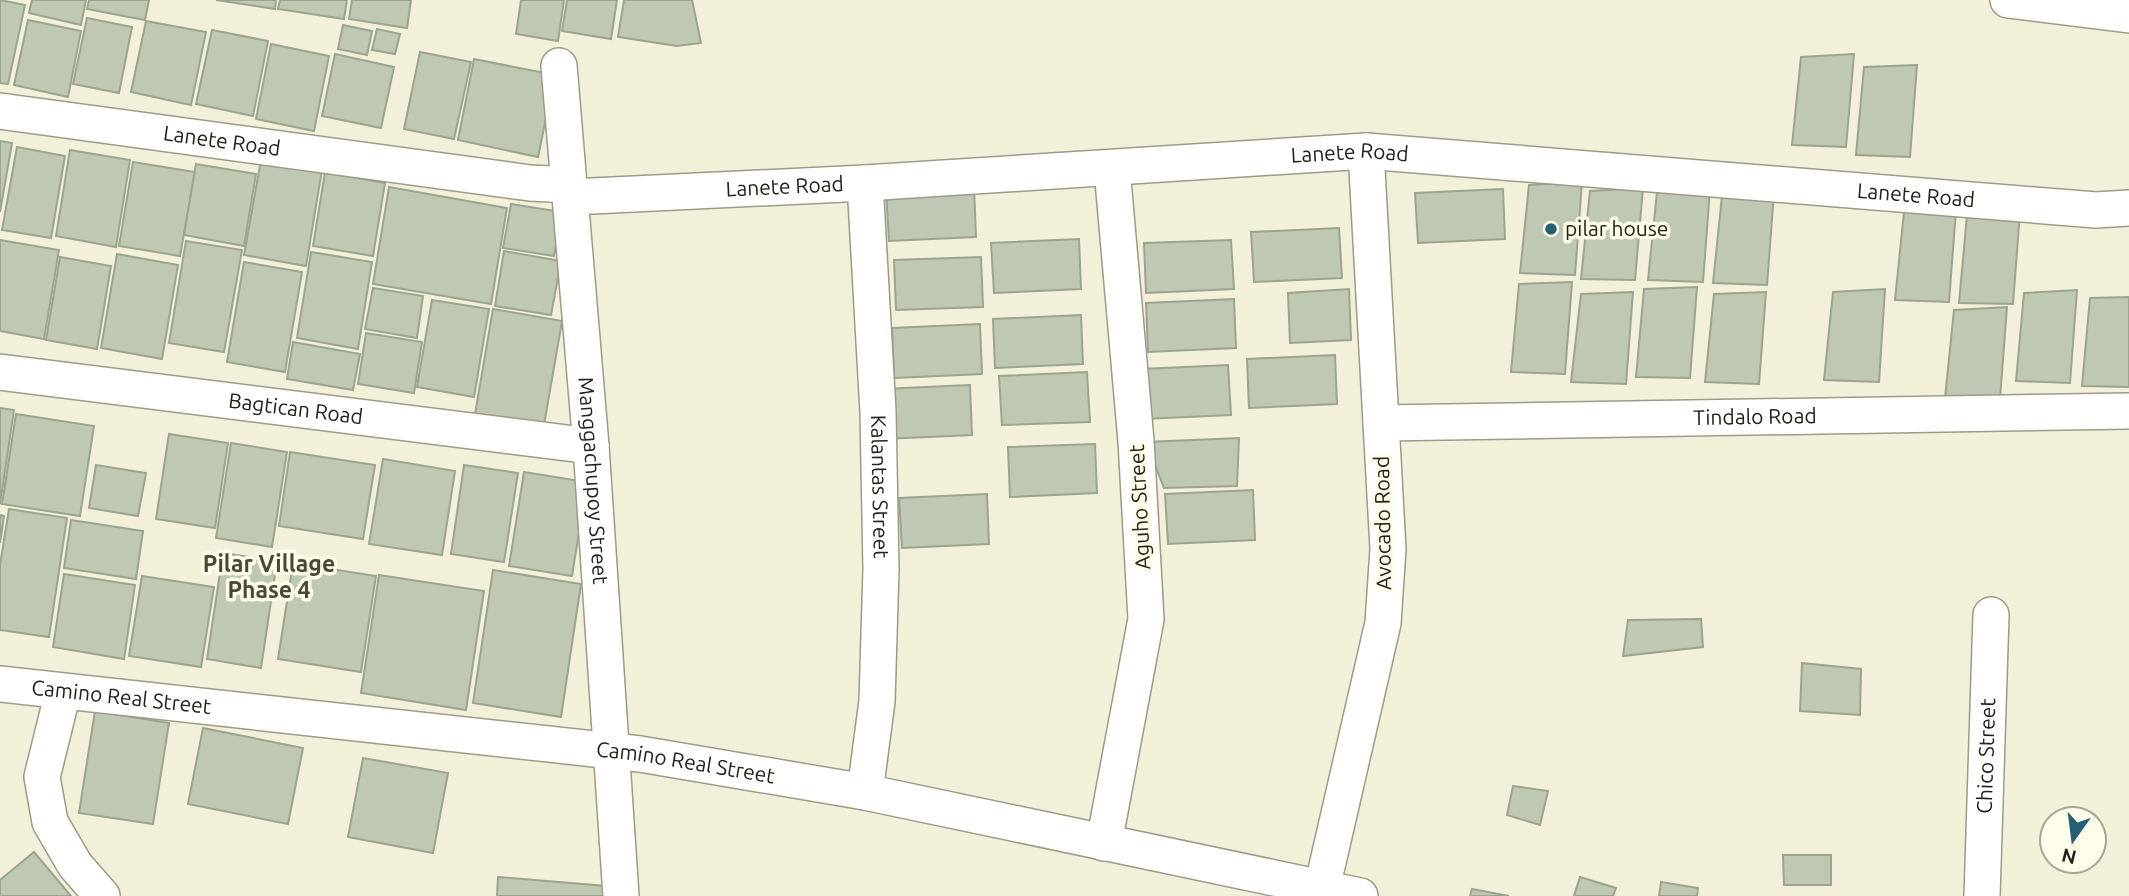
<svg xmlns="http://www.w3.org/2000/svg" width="2129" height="896" font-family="Ubuntu,sans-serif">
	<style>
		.building { fill: #bec8b3; stroke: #9aa48f; stroke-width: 2 }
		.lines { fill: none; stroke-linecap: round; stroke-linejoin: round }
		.minor-casing { stroke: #9d9b86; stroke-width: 38 }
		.minor { stroke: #fff; stroke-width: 35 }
		.poi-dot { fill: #236077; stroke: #fffdea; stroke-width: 2.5 }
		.labels { text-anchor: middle; stroke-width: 7; stroke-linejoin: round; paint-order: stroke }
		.street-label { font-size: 21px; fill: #23221a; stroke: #fffdea }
		.poi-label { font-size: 21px; fill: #23221a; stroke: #fffdea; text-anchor: start }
		.neighbourhood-label { font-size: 23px; font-weight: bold; fill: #4a4835; stroke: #fffdea }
	</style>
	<rect width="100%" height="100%" fill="#f2f0d9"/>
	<!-- building -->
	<g class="building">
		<polygon points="0,0 25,5 8,84 0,83"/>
		<polygon points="32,0 86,0 81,25 29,13"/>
		<polygon points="89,0 149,0 145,20 87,9"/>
		<polygon points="216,0 276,0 275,9"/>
		<polygon points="280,0 347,0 344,19 278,9"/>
		<polygon points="352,0 411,0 407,28 349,19"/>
		<polygon points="521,0 564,0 558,41 516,34"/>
		<polygon points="567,0 617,0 611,39 562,31"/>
		<polygon points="624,0 692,0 701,43 677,46 618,37"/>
		<polygon points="87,18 132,27 119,93 73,84"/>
		<polygon points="28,20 81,31 68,97 14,85"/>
		<polygon points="146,21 206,32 191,105 131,92"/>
		<polygon points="343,25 372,31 367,55 338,49"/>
		<polygon points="377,29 400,34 395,54 372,50"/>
		<polygon points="212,30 268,41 253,116 196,104"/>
		<polygon points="271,44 329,56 314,131 256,119"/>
		<polygon points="420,52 471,62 454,139 404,129"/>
		<polygon points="335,54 394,67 381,128 322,116"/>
		<polygon points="1854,54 1846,147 1792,145 1801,57"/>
		<polygon points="474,59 555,75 538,157 458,140"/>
		<polygon points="1917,65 1910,157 1856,155 1864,67"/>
		<polygon points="0,141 12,143 0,212"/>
		<polygon points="17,147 65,156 51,238 2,230"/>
		<polygon points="70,150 130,160 116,247 56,236"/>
		<polygon points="261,160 322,170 306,266 244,255"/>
		<polygon points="133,162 195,172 180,256 119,246"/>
		<polygon points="196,164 256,174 244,246 184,235"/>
		<polygon points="325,172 385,183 373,256 313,246"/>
		<polygon points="1582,182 1575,275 1520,273 1529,185"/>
		<polygon points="389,187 507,208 491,304 373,284"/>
		<polygon points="974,187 976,237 889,241 886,191"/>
		<polygon points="1643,188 1635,280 1581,279 1590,191"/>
		<polygon points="1503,189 1505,239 1418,243 1415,193"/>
		<polygon points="1710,189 1703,282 1648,280 1657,192"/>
		<polygon points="1774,193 1767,285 1713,283 1722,196"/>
		<polygon points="511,204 562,212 554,256 503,248"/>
		<polygon points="1956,210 1949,302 1895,300 1904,212"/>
		<polygon points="2020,212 2013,304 1959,303 1967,215"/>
		<polygon points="1339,228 1342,278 1254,282 1251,232"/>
		<polygon points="1079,239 1081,289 994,293 991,243"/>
		<polygon points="0,240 59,250 44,339 0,331"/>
		<polygon points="1231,240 1234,289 1146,293 1144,243"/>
		<polygon points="186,241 242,250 224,352 169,343"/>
		<polygon points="504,251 561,261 551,315 495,306"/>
		<polygon points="311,252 372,262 358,349 297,338"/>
		<polygon points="117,254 178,265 162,359 101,348"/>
		<polygon points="60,257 111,266 97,349 46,340"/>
		<polygon points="981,257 983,307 896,310 894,260"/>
		<polygon points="244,262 302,272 285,372 227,362"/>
		<polygon points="1572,282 1565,374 1511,372 1519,284"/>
		<polygon points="1697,287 1690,378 1636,377 1644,289"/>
		<polygon points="373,288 423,296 417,338 365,329"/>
		<polygon points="1349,289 1351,340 1290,343 1288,293"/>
		<polygon points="1885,289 1879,382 1824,380 1833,292"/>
		<polygon points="2077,290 2070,383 2016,381 2024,293"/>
		<polygon points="1633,292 1626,384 1571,382 1581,294"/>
		<polygon points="1766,292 1759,384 1705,382 1714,294"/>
		<polygon points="2129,297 2129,387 2082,386 2090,298"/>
		<polygon points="1234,299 1236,348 1148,352 1146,303"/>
		<polygon points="432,300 489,309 474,397 417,387"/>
		<polygon points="2007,307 2000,399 1945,398 1954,310"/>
		<polygon points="493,309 562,321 544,425 475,414"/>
		<polygon points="1081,315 1083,364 995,368 993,319"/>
		<polygon points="980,324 982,374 894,378 892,328"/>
		<polygon points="366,333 422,342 414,393 358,384"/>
		<polygon points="293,342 360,354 353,390 287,379"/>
		<polygon points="1335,355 1337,404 1249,408 1247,359"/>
		<polygon points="1228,365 1231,415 1143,419 1141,369"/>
		<polygon points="1087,372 1090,422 1002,425 999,376"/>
		<polygon points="970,385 972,435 884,439 882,389"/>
		<polygon points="0,408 14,410 0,504"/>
		<polygon points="16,414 94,426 80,516 2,504"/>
		<polygon points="169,434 228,443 215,528 156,519"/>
		<polygon points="1239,438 1237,486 1164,488 1146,442"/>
		<polygon points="231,443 287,452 272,547 216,538"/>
		<polygon points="1095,444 1097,493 1010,497 1008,447"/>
		<polygon points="290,452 375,465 363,539 279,526"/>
		<polygon points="383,459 455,471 442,555 369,544"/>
		<polygon points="96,465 146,473 138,516 89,508"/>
		<polygon points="464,465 518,473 504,562 451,554"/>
		<polygon points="524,472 587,482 572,576 509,566"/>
		<polygon points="1253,490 1255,540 1168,544 1165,494"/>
		<polygon points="987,494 989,544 902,548 899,498"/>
		<polygon points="9,509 67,518 49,637 0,630 0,565"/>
		<polygon points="0,515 4,516 0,543"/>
		<polygon points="71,520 143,531 136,579 64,568"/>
		<polygon points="223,553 277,561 261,668 207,659"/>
		<polygon points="293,563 376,576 361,672 278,659"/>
		<polygon points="493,570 581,584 561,717 473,703"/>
		<polygon points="64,574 135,585 124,659 53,647"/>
		<polygon points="379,575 484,591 466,710 361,693"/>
		<polygon points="142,576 214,587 201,667 129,656"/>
		<polygon points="1701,619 1703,647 1623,656 1628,620"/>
		<polygon points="1802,663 1861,669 1860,715 1800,711"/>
		<polygon points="95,711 169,723 153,824 79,813"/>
		<polygon points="203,728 303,748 288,824 188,804"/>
		<polygon points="363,758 448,773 433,853 348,837"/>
		<polygon points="1513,786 1548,791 1540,825 1507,815"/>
		<polygon points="34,852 71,896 0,896 0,880"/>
		<polygon points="1783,855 1831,855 1831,885 1784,885"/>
		<polygon points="498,877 606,886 606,896 497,896"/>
		<polygon points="1580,877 1616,888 1613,896 1574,896"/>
		<polygon points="1661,882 1698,888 1697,896 1659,896"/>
		<polygon points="1472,889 1509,896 1470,896"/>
	</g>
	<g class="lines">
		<!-- minor casing -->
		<g class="minor-casing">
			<g id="minor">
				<polyline points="2008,0 2129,15"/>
				<path id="s1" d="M 559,66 L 591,446 L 621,896"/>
				<path id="s2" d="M 0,111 L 530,183 L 570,185"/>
				<path id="s3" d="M 865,183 L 878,412 L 881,569 L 877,701 L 865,792"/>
				<path id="s4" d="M 571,197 L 865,183 L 1366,151 L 2096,210 L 2129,208"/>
				<path id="s5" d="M 0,372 L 591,446"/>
				<path id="s6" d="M 1381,423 L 2129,411"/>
				<path id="s7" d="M 0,684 L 640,754 L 865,792 L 1360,896"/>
				<polyline points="63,692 42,777 50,822 75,865 102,896"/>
				<polyline points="1104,843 1146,619 1136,441 1112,169"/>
				<polyline points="1322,888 1383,623 1388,549 1366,151"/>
				<path id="s8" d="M 1982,896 L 1991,615"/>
			</g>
		</g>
		<!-- minor -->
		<use href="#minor" class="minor"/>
	</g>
	<!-- markers -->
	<circle class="poi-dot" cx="1551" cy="229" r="7"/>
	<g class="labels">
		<!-- street labels -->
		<g class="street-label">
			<text dy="7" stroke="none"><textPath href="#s2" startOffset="224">Lanete Road</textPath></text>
			<text dy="7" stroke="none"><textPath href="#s4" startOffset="780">Lanete Road</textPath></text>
			<text dy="7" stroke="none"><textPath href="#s4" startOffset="214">Lanete Road</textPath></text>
			<text dy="7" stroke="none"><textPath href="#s4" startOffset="1348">Lanete Road</textPath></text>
			<text dy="7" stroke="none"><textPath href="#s5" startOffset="298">Bagtican Road</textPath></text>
			<text dy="7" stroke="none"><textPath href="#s6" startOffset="374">Tindalo Road</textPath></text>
			<text dy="7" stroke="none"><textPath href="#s1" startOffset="416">Manggachupoy Street</textPath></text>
			<text dy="7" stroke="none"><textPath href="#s3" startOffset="304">Kalantas Street</textPath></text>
			<text transform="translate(1140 507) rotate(-93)" y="7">Aguho Street</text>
			<text transform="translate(1383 523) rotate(-91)" y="7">Avocado Road</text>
			<text dy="7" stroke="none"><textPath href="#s7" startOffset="122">Camino Real Street</textPath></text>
			<text dy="7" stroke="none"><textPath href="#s8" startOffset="140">Chico Street</textPath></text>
			<text dy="7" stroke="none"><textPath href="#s7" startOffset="690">Camino Real Street</textPath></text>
		</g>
		<!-- poi labels -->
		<g class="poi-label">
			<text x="1565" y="236">pilar house</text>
		</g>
		<!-- neighbourhood labels -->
		<g class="neighbourhood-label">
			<text x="269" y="572">Pilar Village<tspan x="269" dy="26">Phase 4</tspan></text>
		</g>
	</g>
	<!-- north arrow -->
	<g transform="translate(2073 840) rotate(194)"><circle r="33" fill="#fffdea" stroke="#a7a597" stroke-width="2"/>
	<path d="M0-5L12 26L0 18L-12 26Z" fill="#236077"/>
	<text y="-10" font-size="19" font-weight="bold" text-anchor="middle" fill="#23221a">N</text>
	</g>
</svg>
